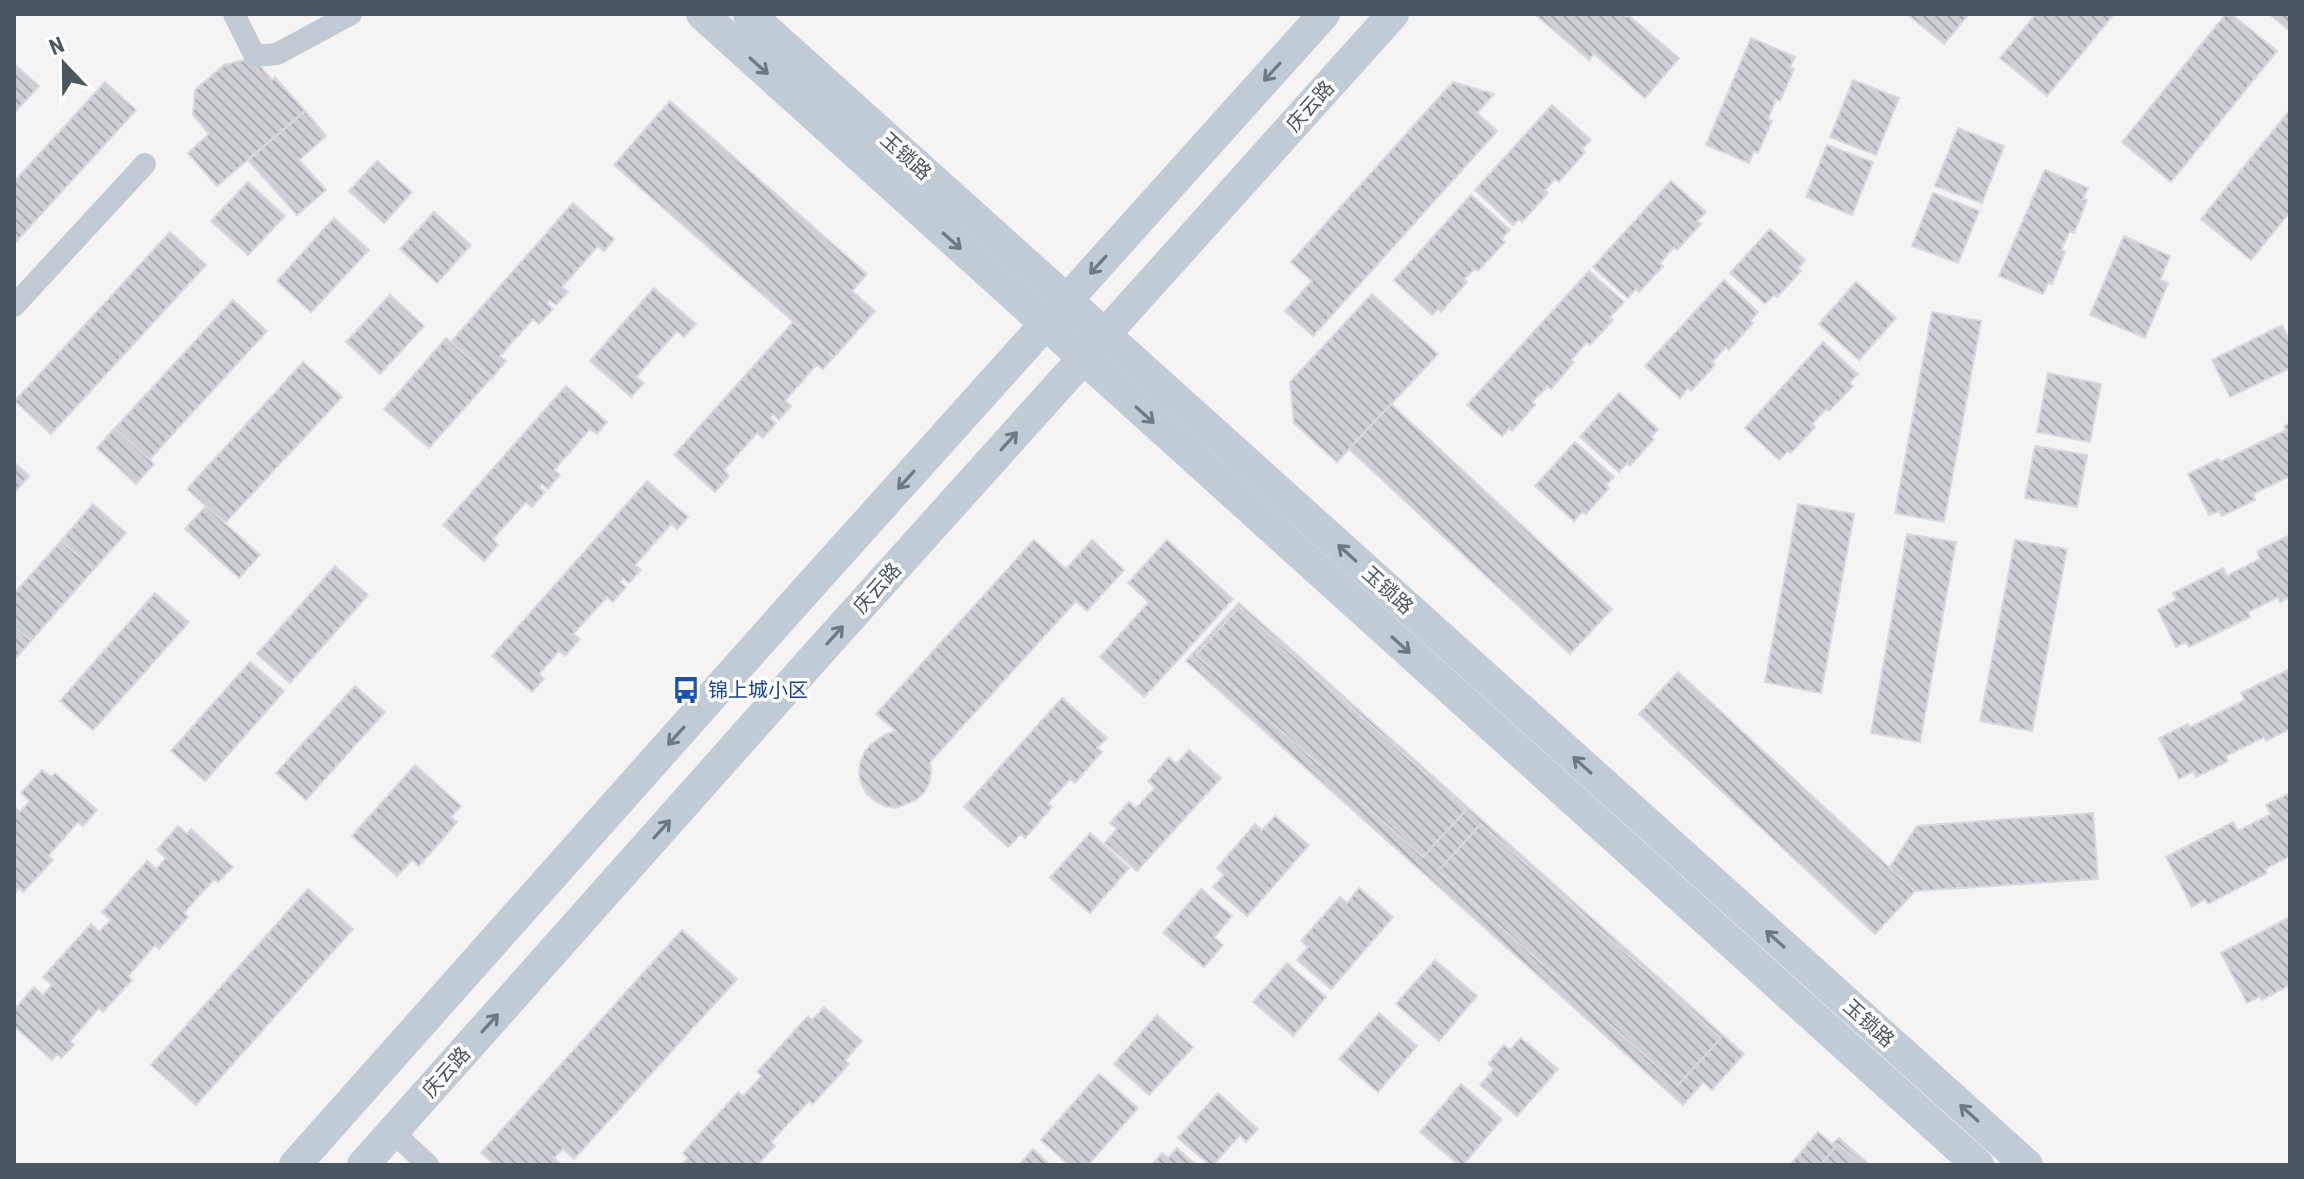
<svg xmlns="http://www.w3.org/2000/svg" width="2304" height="1179" font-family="'Roboto Condensed','Noto Sans SC',sans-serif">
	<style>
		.building { fill: url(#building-back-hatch); stroke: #d7d9de; stroke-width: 2 }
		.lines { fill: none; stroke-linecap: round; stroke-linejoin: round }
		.street { stroke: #c1cad2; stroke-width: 22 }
		.secondary { stroke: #c1cbd6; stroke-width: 32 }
		.oneway { stroke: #6e7984 }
		.labels { text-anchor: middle; stroke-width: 7; stroke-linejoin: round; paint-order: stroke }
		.street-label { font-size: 20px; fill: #4a5661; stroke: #fff }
		.transit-label { font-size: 20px; fill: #164399; stroke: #fff; text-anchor: start }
	</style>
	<defs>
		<pattern id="building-back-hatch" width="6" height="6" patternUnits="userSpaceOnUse" patternTransform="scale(2)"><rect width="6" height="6" fill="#cdcfd5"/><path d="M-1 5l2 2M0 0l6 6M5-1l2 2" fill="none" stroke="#a8abb0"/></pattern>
	</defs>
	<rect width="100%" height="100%" fill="#f5f3f3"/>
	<!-- building -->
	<g class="building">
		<polygon points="1539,14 1623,14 1626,17 1628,15 1679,58 1645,98 1594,54 1589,60 1537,16"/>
		<polygon points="1907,14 1969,14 1944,44"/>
		<polygon points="2036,14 2114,14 2047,96 2000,58"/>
		<polygon points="2226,14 2231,14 2277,51 2171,182 2122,142"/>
		<polygon points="2269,14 2290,14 2290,29 2289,30"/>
		<polygon points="1751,38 1795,57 1790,67 1794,69 1780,101 1776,99 1768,119 1772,121 1758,153 1754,151 1749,163 1706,145"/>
		<polygon points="253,58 272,80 275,77 305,111 217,186 188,153 209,134 193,115 195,90 224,65"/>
		<polygon points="14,64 39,86 14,113"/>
		<polygon points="1853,80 1899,98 1876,155 1830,137"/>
		<polygon points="105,82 136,110 14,244 14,182"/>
		<polygon points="1453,82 1494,94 1477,113 1497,131 1313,336 1285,311 1312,281 1291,262"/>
		<polygon points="670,101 867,274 852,291 875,311 834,357 614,165"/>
		<polygon points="1552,105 1591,140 1582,149 1585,152 1559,182 1555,179 1545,190 1548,193 1522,222 1519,219 1513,225 1475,190"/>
		<polygon points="2290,110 2290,212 2251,260 2201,219"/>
		<polygon points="305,111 326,136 299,160 326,190 297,215 248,160"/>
		<polygon points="1958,128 2004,146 1982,203 1935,186"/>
		<polygon points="1827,145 1873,162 1852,215 1806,197"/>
		<polygon points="377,161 412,192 384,223 349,191"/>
		<polygon points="2045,170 2088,188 2083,199 2087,200 2074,233 2070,231 2061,250 2065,252 2052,284 2048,283 2043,294 1999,276"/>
		<polygon points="1671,181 1706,212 1697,221 1701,224 1677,250 1674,247 1660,263 1663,266 1639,292 1636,289 1628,298 1593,267"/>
		<polygon points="248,182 285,216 248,255 211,221"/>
		<polygon points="1933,193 1979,211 1958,263 1912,246"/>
		<polygon points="1471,195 1510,230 1501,239 1505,242 1478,271 1475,269 1464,279 1467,282 1441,312 1438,309 1432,315 1394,280"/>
		<polygon points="573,203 614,239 604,251 598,246 562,287 568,292 556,305 549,300 547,303 553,309 539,324 533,319 500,356 506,361 492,378 451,342"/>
		<polygon points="434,212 471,245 437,283 400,249"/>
		<polygon points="334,218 369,250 311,312 277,281"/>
		<polygon points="1770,229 1805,260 1798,269 1801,271 1777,297 1774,295 1765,304 1730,273"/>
		<polygon points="170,232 206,265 51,434 15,401"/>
		<polygon points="2124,236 2170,256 2160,280 2168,283 2145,338 2090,315"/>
		<polygon points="1589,271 1624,302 1610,317 1613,320 1590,345 1587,342 1571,360 1574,362 1551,389 1548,386 1532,402 1535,405 1512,431 1509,428 1502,436 1467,405"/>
		<polygon points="1724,280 1758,312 1750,321 1753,323 1729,350 1726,347 1712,362 1715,365 1691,391 1688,388 1680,398 1645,366"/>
		<polygon points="1856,282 1896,318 1859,360 1819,324"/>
		<polygon points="654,288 696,324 684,337 677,331 636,377 644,383 631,397 590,361"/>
		<polygon points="1372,294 1438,354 1337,462 1294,423 1290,382"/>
		<polygon points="390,295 424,326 380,374 346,342"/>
		<polygon points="233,300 267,331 149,460 115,428"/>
		<polygon points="1932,312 1981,321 1944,522 1895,513"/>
		<polygon points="793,322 834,357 823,369 817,364 785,401 791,406 779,420 773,414 770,418 776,423 763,438 757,433 724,470 729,476 715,492 674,455"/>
		<polygon points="2282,325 2290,341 2290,368 2230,397 2212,360"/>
		<polygon points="446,338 491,378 429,448 384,409"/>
		<polygon points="1823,342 1858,374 1849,383 1853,386 1829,411 1826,409 1812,424 1815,427 1791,453 1788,451 1779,460 1745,428"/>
		<polygon points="303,362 342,397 225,523 187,489"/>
		<polygon points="2048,373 2101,384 2090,442 2037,432"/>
		<polygon points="566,386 607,422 597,434 590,429 554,470 560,475 548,489 542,484 539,487 545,492 532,507 526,502 493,539 498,545 484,561 443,525"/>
		<polygon points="1619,393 1658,429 1651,437 1654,439 1630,466 1627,463 1619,472 1580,437"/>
		<polygon points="1391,404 1612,609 1570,654 1349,449"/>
		<polygon points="2290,423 2290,476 2253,494 2255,500 2222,516 2219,511 2209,515 2188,474 2218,459 2220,462 2286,430 2284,426"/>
		<polygon points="115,428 154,464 136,484 97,448"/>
		<polygon points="1575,442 1614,477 1606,485 1609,488 1586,514 1582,512 1574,521 1535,486"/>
		<polygon points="2035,446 2087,455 2077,507 2025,498"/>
		<polygon points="14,462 29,476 14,493"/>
		<polygon points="647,481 688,517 677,529 671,524 635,565 641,570 629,583 623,578 620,582 626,587 613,602 607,597 573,634 580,639 565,656 559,651 539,674 544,679 532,692 492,656"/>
		<polygon points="93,504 126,533 94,569 61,541"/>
		<polygon points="1798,504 1854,514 1821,693 1765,682"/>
		<polygon points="206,506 260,555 239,578 185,529"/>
		<polygon points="1907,534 1956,542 1920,742 1871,733"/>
		<polygon points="2290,535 2290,597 2280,602 2278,597 2248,612 2250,617 2189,647 2186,642 2176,647 2158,610 2176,600 2173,593 2223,568 2227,576 2260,559 2257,551"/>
		<polygon points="1034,540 1066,569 1092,540 1124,570 1087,611 1076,601 930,762 931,773 929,783 924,793 916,800 896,808 885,806 875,801 867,794 862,785 859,775 860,764 864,753 870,745 886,734 896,731 876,714"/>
		<polygon points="1167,540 1233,599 1144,697 1100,657 1149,602 1128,583"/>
		<polygon points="2015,540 2067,549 2032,731 1980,721"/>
		<polygon points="61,541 94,569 62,605 29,577"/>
		<polygon points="335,566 368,595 290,683 257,654"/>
		<polygon points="29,577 62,605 31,641 14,627 14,594"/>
		<polygon points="155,593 189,622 93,730 60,701"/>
		<polygon points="1239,603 1744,1054 1712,1090 1703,1082 1683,1105 1186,661"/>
		<polygon points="1239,607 1466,810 1423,857 1196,655"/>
		<polygon points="14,627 31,641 14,660"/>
		<polygon points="250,662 284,691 205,781 171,751"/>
		<polygon points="2290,669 2290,729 2266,741 2264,737 2226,756 2228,761 2196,777 2194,771 2179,779 2159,738 2188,724 2190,727 2245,700 2241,693"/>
		<polygon points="1678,672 1915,891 1875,934 1639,714"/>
		<polygon points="355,686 385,712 306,800 276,773"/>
		<polygon points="1062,698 1107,738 1097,748 1102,752 1075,783 1070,779 1048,803 1052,807 1025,838 1021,834 1008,847 964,807"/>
		<polygon points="1189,750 1221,778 1137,871 1105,843 1117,829 1110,823 1129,802 1136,808 1155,788 1148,781 1169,757 1176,764"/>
		<polygon points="415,765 461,806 451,817 457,822 419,866 412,860 397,876 352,836"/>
		<polygon points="42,770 51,777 55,773 97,810 83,826 78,822 48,856 53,860 23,892 19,888 14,894 14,807 20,812 30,801 21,793"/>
		<polygon points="2290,793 2290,856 2265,869 2267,873 2208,904 2205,899 2192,907 2166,857 2233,822 2238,831 2271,814 2266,805"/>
		<polygon points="2093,813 2098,879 1915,891 1889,868 1917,826"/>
		<polygon points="1275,816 1309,845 1247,916 1213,887 1224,875 1217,868 1255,824 1262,830"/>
		<polygon points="1481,824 1721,1038 1678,1085 1438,871"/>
		<polygon points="178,826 187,834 191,829 233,867 218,882 214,879 184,913 188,917 159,949 155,945 128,976 132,980 103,1012 99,1008 70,1041 74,1045 61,1058 57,1054 52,1060 14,1026 14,1010 34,987 43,995 52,985 43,977 91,924 99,932 111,920 102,912 147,861 156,869 166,858 157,850"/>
		<polygon points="1090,833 1129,868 1090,913 1050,878"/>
		<polygon points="1359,888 1393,917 1331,989 1297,960 1308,947 1301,941 1340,897 1347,903"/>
		<polygon points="308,889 353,929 311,976 266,936"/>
		<polygon points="1201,889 1232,916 1214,937 1223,945 1204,967 1163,933"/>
		<polygon points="2288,918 2290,922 2290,985 2262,1000 2260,996 2247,1003 2221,953"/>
		<polygon points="682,930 737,979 574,1159 563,1149 554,1158 562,1165 495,1165 481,1153"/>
		<polygon points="266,936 311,976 196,1105 151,1065"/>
		<polygon points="1435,960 1477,996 1439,1041 1396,1004"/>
		<polygon points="1287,963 1326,997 1293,1036 1253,1002"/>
		<polygon points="824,1007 862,1041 845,1060 849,1064 813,1104 809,1101 771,1142 775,1146 757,1165 682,1164 688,1158 683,1153 738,1092 743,1096 762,1076 757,1072 808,1016 812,1020"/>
		<polygon points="1379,1013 1417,1046 1378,1092 1339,1059"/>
		<polygon points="1157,1015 1193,1047 1149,1095 1114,1064"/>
		<polygon points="1521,1038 1558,1069 1517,1116 1480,1085 1494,1069 1488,1064 1504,1045 1510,1050"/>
		<polygon points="1099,1074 1138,1108 1088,1165 1069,1165 1041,1140"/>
		<polygon points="1461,1084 1502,1119 1463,1165 1459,1165 1420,1132"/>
		<polygon points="1218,1093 1258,1129 1246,1142 1240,1135 1213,1165 1210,1165 1178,1138"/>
		<polygon points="1818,1132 1832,1144 1839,1138 1870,1165 1790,1165"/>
		<polygon points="1838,1144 1862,1165 1820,1165"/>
		<polygon points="1177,1148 1196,1165 1152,1165 1162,1153 1168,1158"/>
		<polygon points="1033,1149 1050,1165 1019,1165"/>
	</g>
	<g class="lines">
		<!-- street -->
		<g class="street">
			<polyline points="234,14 255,56 277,54 351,14"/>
			<polyline points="14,306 145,164"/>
			<polyline points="393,1132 428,1165"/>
		</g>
		<!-- secondary -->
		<g class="secondary">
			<polyline points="702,14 1978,1165"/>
			<polyline points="749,14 2027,1165"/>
			<polyline points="295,1165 792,606 1324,14"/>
			<polyline points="363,1165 830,640 1393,14"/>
		</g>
	</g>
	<!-- one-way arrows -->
	<defs><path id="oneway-shaft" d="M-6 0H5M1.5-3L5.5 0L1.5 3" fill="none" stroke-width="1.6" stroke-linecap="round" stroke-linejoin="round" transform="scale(2)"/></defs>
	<g class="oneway">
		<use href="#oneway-shaft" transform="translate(759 66) rotate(42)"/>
		<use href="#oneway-shaft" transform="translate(1272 72) rotate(132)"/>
		<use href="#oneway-shaft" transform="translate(952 241) rotate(42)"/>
		<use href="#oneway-shaft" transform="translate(1098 265) rotate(132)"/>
		<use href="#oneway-shaft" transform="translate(1145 415) rotate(42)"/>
		<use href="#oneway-shaft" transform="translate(1009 441) rotate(-48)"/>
		<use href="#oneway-shaft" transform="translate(906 480) rotate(132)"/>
		<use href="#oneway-shaft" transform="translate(1347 553) rotate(-138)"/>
		<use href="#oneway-shaft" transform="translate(835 635) rotate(-48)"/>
		<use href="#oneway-shaft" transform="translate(1401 645) rotate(42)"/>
		<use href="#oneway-shaft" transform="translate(676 736) rotate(132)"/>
		<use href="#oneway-shaft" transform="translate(1582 765) rotate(-138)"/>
		<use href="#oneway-shaft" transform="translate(662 829) rotate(-48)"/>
		<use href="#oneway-shaft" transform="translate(1775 939) rotate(-138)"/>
		<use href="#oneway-shaft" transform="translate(490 1023) rotate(-48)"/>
		<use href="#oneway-shaft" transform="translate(1969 1113) rotate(-138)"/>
	</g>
	<!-- icons -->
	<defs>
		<g id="bus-bare" transform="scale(2.16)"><path d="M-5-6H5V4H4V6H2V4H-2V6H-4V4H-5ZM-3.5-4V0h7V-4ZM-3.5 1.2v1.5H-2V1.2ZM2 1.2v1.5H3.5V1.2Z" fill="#1a4fb4" stroke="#fff" stroke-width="2.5" paint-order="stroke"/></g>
	</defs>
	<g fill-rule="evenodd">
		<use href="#bus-bare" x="686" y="690"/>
	</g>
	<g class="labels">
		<!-- street labels -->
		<g class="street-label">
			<text transform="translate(1310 106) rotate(-48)" y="7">庆云路</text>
			<text transform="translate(906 156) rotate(42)" y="7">玉锁路</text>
			<text transform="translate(877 588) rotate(-48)" y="7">庆云路</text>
			<text transform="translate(1388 590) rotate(42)" y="7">玉锁路</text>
			<text transform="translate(1869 1023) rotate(42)" y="7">玉锁路</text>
			<text transform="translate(446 1072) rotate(-48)" y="7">庆云路</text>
		</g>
		<!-- transit labels -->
		<g class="transit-label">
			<text x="708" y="697">锦上城小区</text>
		</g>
	</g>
	<!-- border -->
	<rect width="2304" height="1179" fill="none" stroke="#4a5661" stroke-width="32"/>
	<!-- north arrow -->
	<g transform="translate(64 64) rotate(338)" stroke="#ffffff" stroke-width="6" paint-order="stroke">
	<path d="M0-6L14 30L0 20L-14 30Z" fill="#4a5661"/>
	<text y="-12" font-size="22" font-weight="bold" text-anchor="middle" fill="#4a5661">N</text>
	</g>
</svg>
